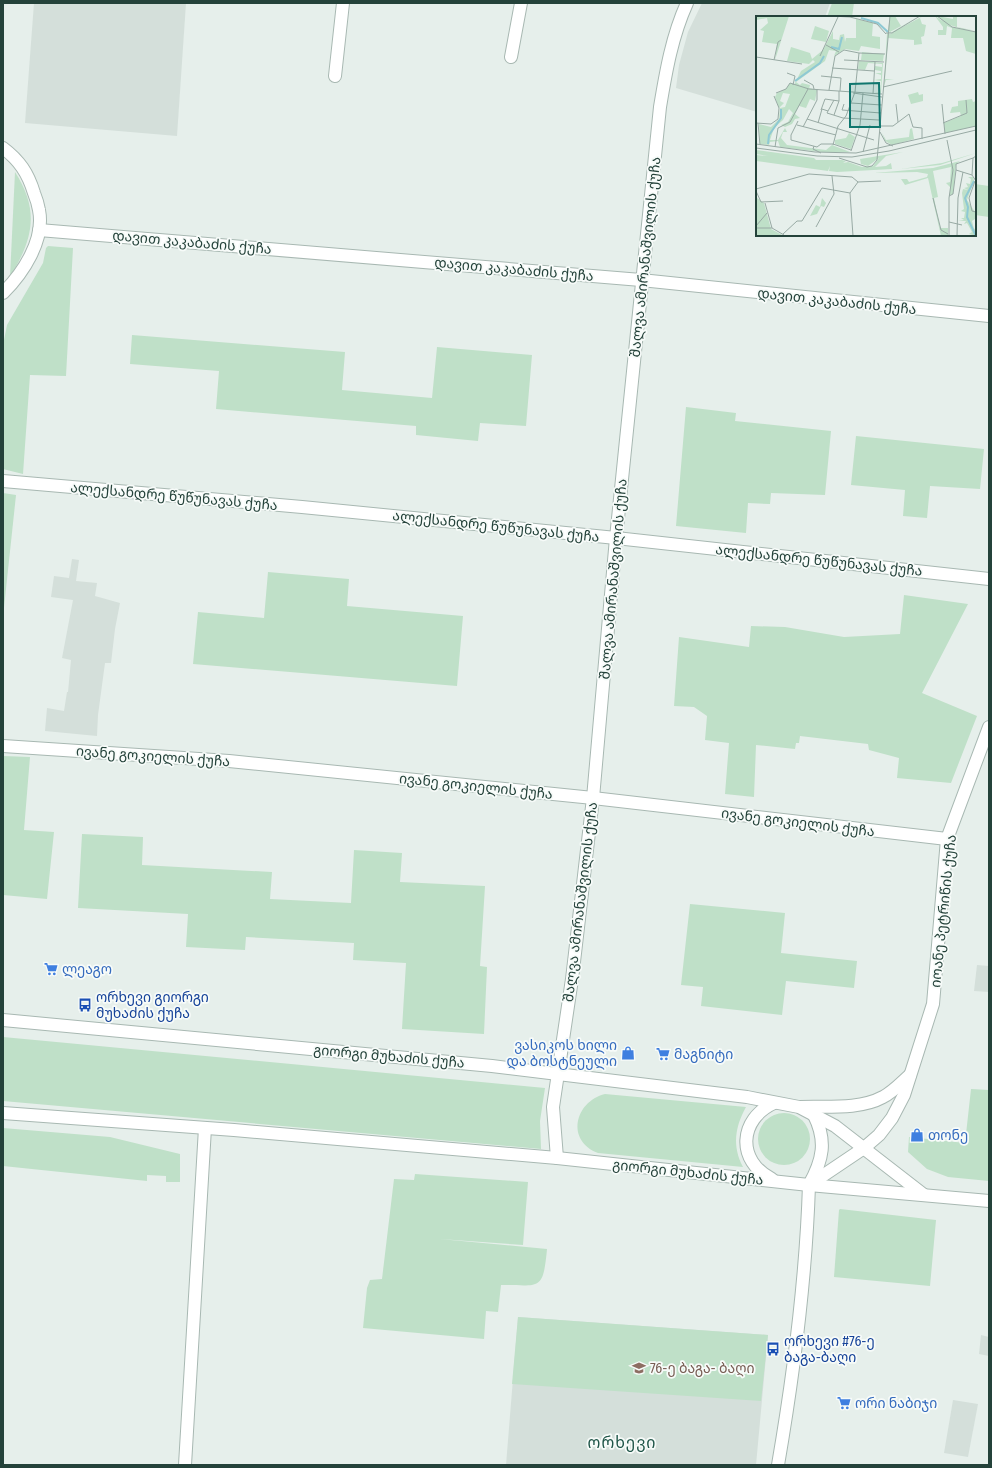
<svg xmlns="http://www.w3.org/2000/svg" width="992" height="1468" font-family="'Fira Sans Condensed','Noto Sans Georgian',sans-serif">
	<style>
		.built { fill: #d4dfda }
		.green { fill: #bfe0c8 }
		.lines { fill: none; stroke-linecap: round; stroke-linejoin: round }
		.minor-casing { stroke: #a8b8b2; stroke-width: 14 }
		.minor { stroke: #fff; stroke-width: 12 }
		.labels { text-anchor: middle; stroke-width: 3.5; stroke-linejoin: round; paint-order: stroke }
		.street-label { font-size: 14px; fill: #24423a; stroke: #f7fbf9 }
		.shop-label { font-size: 14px; fill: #366cbe; stroke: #f7fbf9; text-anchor: start }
		.transit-label { font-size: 14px; fill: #164399; stroke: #f7fbf9; text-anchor: start }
		.education-label { font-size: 14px; fill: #785e54; stroke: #f7fbf9; text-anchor: start }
		.quarter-label { font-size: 16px; letter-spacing: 1px; fill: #1f5548; stroke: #f7fbf9 }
		.inset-river { fill: none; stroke: #8ec9d4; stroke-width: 2 }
		.inset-road { fill: none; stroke: #98aaa4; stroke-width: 1 }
		.view { fill: #0f766e; fill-opacity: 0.15; stroke: #0f766e; stroke-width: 2 }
		.inset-edge { fill: none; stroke: #24423a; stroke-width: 2 }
	</style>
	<rect width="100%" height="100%" fill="#e6efeb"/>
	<!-- built -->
	<g class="built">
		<polygon points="34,3 186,3 177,136 25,123"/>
		<polygon points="702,3 830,3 825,17 757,17 757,112 676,88 679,65 688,32"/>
		<polygon points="72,559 79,560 76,581 97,583 95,596 120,603 115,629 111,663 105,663 98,715 97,736 45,731 47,708 64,711 67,692 68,692 71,660 62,658 73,600 51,597 54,576 69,578"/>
		<polygon points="977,965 989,966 989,992 974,991"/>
		<polygon points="518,1317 768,1335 756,1465 506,1465"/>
		<polygon points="981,1335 989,1337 989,1356 979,1354"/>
		<polygon points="953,1400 978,1404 968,1457 944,1453"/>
	</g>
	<!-- green -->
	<g class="green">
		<polygon points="832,3 854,3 852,17 827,17"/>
		<path d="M 15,172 C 40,211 33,239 10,277 Z"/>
		<polygon points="975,184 989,186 989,217 975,215"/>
		<polygon points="48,246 73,248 66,376 30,375 23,474 3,469 3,345 7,325 43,263 46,248"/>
		<polygon points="132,335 345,352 342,390 432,398 437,347 532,355 526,426 480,423 478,441 416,435 416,426 216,409 219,371 130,364"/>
		<polygon points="686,407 736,413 735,421 831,431 825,495 771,493 770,504 748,503 746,533 676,526"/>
		<polygon points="856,436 984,449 980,489 930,486 927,518 903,516 905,490 851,485"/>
		<polygon points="3,493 16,495 3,617"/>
		<polygon points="268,572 349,579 347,606 463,616 457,686 193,664 198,612 264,618"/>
		<polygon points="904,595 968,604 922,693 977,716 951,783 897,778 899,758 869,750 868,744 800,736 799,743 796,743 795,749 756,745 754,797 725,794 729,743 705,740 707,716 694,707 674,706 679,637 749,647 751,626 785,627 844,637 900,634"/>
		<polygon points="3,756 30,757 24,830 54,832 47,899 3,895"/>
		<polygon points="82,834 143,837 142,865 272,872 270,899 351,903 354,850 402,853 400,882 485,886 480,966 487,967 484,1034 402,1029 406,963 353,960 354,943 246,937 245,950 186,947 188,914 78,908"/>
		<polygon points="690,904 785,913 781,953 857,961 854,988 786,981 782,1015 701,1006 703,987 681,985"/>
		<polygon points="3,1037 545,1088 540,1121 541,1149 3,1101"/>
		<polygon points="971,1089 989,1090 989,1181 948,1177 927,1169 908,1152 909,1137 965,1143"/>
		<path d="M 605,1094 L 746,1107 C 735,1127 732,1146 743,1167 L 598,1153 C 566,1141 574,1102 605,1094 Z"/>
		<circle cx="784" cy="1139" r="26"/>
		<polygon points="3,1128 110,1137 180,1154 180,1182 166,1182 166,1176 147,1175 147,1181 3,1166"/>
		<path d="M 415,1174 L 528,1182 L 523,1245 L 440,1239 L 547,1249 C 543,1292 540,1285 501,1285 L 498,1312 L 486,1311 L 484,1339 L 363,1328 L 367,1288 L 370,1280 L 382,1279 L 394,1179 L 414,1180 Z"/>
		<polygon points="840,1209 936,1220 930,1286 834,1277 839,1210"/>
		<polygon points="518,1317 768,1335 761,1401 512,1384"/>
	</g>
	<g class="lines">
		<!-- minor casing -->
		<g class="minor-casing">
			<g id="minor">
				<polyline points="511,57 521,3"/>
				<polyline points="335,76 343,3"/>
				<path d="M 3,148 C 19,160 28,173 34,193 C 36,198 38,204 39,210 C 45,240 23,273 3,293"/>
				<polyline points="39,230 641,280 989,316"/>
				<polyline points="3,481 302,507 616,538 989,579"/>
				<polyline points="3,746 229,761 593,798 947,839"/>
				<polyline points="3,1020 492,1066 747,1097 799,1107 835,1126 924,1195"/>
				<path d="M 800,1107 C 826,1106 859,1110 883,1097 C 893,1092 902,1082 910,1075"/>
				<polyline points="3,1113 234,1130 557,1158 809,1185 989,1201"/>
				<path d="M 557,1158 L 553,1107 L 572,979 L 593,798 L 616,538 L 660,107 C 666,71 672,36 687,3"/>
				<path d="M 772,1179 C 736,1161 739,1119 774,1103"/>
				<polyline points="809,1185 864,1148 879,1135 892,1118 904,1095 933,1004 947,839 989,727"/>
				<polyline points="185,1465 205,1128"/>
				<path d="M 778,1465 C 794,1372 806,1279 809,1185 C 823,1160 827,1141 814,1115"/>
			</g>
		</g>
		<!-- minor -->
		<use href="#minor" class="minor"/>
	</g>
	<!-- icons -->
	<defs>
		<g id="supermarket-bare" transform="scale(1.08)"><path d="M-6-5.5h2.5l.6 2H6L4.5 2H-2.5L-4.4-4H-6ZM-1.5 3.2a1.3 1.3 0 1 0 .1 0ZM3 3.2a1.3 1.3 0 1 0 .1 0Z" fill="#3f7fe0" stroke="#f7fbf9" stroke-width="2.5" paint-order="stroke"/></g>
		<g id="bus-bare" transform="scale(1.08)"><path d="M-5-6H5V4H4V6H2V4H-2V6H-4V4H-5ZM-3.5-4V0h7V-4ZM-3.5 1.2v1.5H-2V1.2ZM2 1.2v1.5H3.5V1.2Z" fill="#1a4fb4" stroke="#f7fbf9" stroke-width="2.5" paint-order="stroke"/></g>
		<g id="shop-bare" transform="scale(1.08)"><path d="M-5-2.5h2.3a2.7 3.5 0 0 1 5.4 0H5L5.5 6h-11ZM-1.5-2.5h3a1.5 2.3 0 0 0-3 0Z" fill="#3f7fe0" stroke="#f7fbf9" stroke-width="2.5" paint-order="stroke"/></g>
		<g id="school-bare" transform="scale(1.08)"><path d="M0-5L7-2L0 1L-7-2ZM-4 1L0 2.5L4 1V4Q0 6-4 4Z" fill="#8d6e63" stroke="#f7fbf9" stroke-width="2.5" paint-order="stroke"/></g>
	</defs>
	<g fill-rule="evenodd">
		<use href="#supermarket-bare" x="51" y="969"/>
		<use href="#bus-bare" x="85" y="1005"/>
		<use href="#shop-bare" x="628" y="1053"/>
		<use href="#supermarket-bare" x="663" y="1054"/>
		<use href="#shop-bare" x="917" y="1135"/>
		<use href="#bus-bare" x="773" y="1349"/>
		<use href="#school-bare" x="639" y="1368"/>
		<use href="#supermarket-bare" x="844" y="1403"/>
	</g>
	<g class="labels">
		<!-- street labels -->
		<g class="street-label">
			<text transform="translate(192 242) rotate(5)" y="5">დავით კაკაბაძის ქუჩა</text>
			<text transform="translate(645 257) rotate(-84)" y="5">შალვა ამირანაშვილის ქუჩა</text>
			<text transform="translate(514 269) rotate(5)" y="5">დავით კაკაბაძის ქუჩა</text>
			<text transform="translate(837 301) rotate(6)" y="5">დავით კაკაბაძის ქუჩა</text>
			<text transform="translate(174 496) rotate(5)" y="5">ალექსანდრე წუწუნავას ქუჩა</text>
			<text transform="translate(496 526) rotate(6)" y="5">ალექსანდრე წუწუნავას ქუჩა</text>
			<text transform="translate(819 560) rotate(6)" y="5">ალექსანდრე წუწუნავას ქუჩა</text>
			<text transform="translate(613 579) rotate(-85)" y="5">შალვა ამირანაშვილის ქუჩა</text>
			<text transform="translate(153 756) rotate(4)" y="5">ივანე გოკიელის ქუჩა</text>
			<text transform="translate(476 786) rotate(6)" y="5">ივანე გოკიელის ქუჩა</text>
			<text transform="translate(798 822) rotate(7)" y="5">ივანე გოკიელის ქუჩა</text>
			<text transform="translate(580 902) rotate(-83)" y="5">შალვა ამირანაშვილის ქუჩა</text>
			<text transform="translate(943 911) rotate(-84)" y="5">იოანე პეტრიწის ქუჩა</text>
			<text transform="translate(389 1056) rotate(5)" y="5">გიორგი მუხაძის ქუჩა</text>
			<text transform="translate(688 1172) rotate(6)" y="5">გიორგი მუხაძის ქუჩა</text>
		</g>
		<!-- shop labels -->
		<g class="shop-label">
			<text x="62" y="974">ლეაგო</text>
			<text x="617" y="1050" text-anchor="end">ვასიკოს ხილი<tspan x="617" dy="16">და ბოსტნეული</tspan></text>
			<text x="674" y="1059">მაგნიტი</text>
			<text x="928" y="1140">თონე</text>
			<text x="855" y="1408">ორი ნაბიჯი</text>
		</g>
		<!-- transit labels -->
		<g class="transit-label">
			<text x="96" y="1002">ორხევი გიორგი<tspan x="96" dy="16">მუხაძის ქუჩა</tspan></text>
			<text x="784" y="1346">ორხევი #76-ე<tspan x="784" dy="16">ბაგა-ბაღი</tspan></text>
		</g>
		<!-- education labels -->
		<g class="education-label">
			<text x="650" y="1373">76-ე ბაგა- ბაღი</text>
		</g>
		<!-- quarter labels -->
		<g class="quarter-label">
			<text x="622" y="1448">ორხევი</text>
		</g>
	</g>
	<!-- overview -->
	<g transform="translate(756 16)">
		<rect width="220" height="220" fill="#e6efeb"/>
		<path d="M 1,0 L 33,0 L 19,44 L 21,28 L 6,26 L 8,15 L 4,14 L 12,7 L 11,2 L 0,4 ZM 134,0 L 139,0 L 145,10 L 134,16 L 132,14 ZM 163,0 L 139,15 L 167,0 L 164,2 L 166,8 L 170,9 L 168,20 L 165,21 L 166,28 L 158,29 L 158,24 L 132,22 L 129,63 L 138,63 L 130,64 L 128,70 L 131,17 L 134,18 L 139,16 L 134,17 L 131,16 L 136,16 ZM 179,0 L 196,11 L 220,16 L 220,38 L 210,35 L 207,22 L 195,22 L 196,12 L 191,10 L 190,19 L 182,19 L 182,14 L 187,14 L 187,11 ZM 182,0 L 197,3 L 197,0 L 201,0 L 201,11 L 220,15 L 207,13 L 190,8 ZM 100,3 L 117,7 L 116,20 L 124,21 L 124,33 L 105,30 L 103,35 L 89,33 L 78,40 L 80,35 L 73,34 L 69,45 L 40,66 L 44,69 L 46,67 L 54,69 L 53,73 L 38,69 L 45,55 L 59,46 L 57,44 L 53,48 L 31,45 L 35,31 L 54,37 L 56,43 L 67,34 L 77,15 L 77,23 L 83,24 L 84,19 L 88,18 L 89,26 L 90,22 L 100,22 ZM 59,10 L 73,15 L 70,26 L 55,23 ZM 106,36 L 128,38 L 127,45 L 105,44 ZM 103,45 L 127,47 L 125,77 L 118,76 L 124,76 L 125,65 L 118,64 L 125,63 L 125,59 L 119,57 L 125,57 L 125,55 L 119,54 L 119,50 L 126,51 L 126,48 L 112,47 L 109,54 L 102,53 ZM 220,53 L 220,110 L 189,117 L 188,107 L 205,100 L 204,96 L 194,97 L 196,91 L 202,90 L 202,85 L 216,83 L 217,86 L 220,85 ZM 34,67 L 61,74 L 59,85 L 54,83 L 50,92 L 43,90 L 39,98 L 44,102 L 39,103 L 36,108 L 29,111 L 25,109 L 32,106 L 37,97 L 33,93 L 27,104 L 18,112 L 14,124 L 22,124 L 29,112 L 31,116 L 27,116 L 25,122 L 31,129 L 70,134 L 76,129 L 94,136 L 66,136 L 24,131 L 22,125 L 14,126 L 13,129 L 4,128 L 3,108 L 15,111 L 23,103 L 24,92 L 29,91 L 34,78 L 27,77 L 24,85 L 28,87 L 23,92 L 19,81 L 21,77 L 30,73 ZM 162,76 L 163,79 L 167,78 L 167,85 L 155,88 L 152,79 ZM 156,112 L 158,123 L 136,129 L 129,125 L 126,117 L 130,124 L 153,121 L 154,113 ZM 93,117 L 99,121 L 95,133 L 79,128 L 79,124 L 90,122 ZM 0,134 L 58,142 L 60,144 L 86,144 L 90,145 L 87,147 L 92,146 L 106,151 L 117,150 L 123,142 L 112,150 L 105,148 L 104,143 L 147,136 L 130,140 L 119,151 L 130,150 L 135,147 L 136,153 L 81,156 L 73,155 L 74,150 L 72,155 L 0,145 L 0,139 L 12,140 L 0,138 ZM 220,137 L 184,149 L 145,153 L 186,147 ZM 204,145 L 200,148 L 197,178 L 194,179 L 194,171 L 190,167 L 194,166 L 195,151 L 177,155 L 182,181 L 178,182 L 184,212 L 192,212 L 192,220 L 185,220 L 172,162 L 149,169 L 145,163 L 151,163 L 153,166 L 171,161 L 172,158 L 161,156 L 118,157 L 177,152 ZM 212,161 L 217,161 L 218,165 L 211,184 L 219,196 L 220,208 L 219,203 L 216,205 L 218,213 L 220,212 L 220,220 L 213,218 L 216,216 L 211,207 L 208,208 L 210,205 L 202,205 L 208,204 L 205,202 L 208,202 L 209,196 L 205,195 L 208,193 L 206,177 L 207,173 L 212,174 L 208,172 L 212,171 L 210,167 L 214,168 L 215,163 ZM 0,176 L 1,182 L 8,187 L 15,213 L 28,220 L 0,220 ZM 66,182 L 70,187 L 68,191 L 65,190 L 61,198 L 54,200 L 60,189 L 64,191 Z" fill="#bfe0c8"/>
		<path class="inset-river" d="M 105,2 L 122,7 L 132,16M 75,31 L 83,33 L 86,21M 39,65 L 64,47 L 68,40M 12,128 L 13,119 L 25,102 L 25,93M 218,165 L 209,182 L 212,191 L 211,201 L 220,220"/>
		<path class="inset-road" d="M 75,0 L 94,1 L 121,8 L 130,18M 181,0 L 196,11 L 220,16M 130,17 L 136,17 L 164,0M 70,29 L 83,36M 64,40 L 82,1M 0,41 L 46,48M 18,44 L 22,26 L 25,24M 88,44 L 128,46M 76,52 L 118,55M 31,57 L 39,60 L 37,69M 65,60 L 85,62 L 84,75M 48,64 L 57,69 L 58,73M 127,71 L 196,55M 73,74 L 79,40 L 88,34 L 103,37M 99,76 L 103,37 L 129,38M 20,77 L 30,73 L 34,67 L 53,73 L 126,78M 97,77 L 126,81M 117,78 L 119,46M 95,87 L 126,89M 88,88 L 86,94 L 125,97M 140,88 L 142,106M 186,88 L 189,118M 65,94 L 69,83 L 83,85 L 83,75M 72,95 L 78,84M 78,99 L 83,85M 51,103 L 118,124M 42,105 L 35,119 L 35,124 L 61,131 L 65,128 L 77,128 L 95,134M 0,107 L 15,108 L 22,103 L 23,92 L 18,80M 2,107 L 4,129M 62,107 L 66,93 L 72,95 L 71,97 L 87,102 L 123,104M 187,107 L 211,97 L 210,84M 41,109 L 80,119M 124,110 L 137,110 L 153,98 L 157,111 L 166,112 L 166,123M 47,111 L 61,84 L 61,73M 124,116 L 130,127 L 137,130M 191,124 L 197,154 L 193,182 L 193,220M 0,128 L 59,136 L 100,137 L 220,110M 77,129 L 82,110 L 90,100 L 99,76M 58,130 L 57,133 L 65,137M 19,131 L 22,112 L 34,106 L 52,73M 0,132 L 61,140 L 96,141 L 133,135 L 220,114M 95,135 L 104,109 L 107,77M 107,136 L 114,109M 83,142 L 111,151 L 116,150 L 121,144 L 134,0M 200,154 L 200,148 L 217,142M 216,159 L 217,142 L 220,140M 219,165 L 213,182 L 216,195 L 220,196M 102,166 L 125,165M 0,173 L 53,158 L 96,161 L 102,166 L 94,177M 0,175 L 5,186 L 27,185M 193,180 L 197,178 L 200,154 L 216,159 L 220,165M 177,182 L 185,214 L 192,218M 9,187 L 16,212M 193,206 L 206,209M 0,210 L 11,197M 60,211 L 78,178 L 76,160M 1,212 L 16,212 L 28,219M 27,218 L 41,205 L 46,205 L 66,172 L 94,177 L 97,220M 201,220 L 202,182 L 207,156"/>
		<path class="view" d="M 123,67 L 124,111 L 94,111 L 94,68 Z"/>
		<rect width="220" height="220" class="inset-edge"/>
	</g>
	<!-- border -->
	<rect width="992" height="1468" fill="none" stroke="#24423a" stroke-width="8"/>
</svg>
